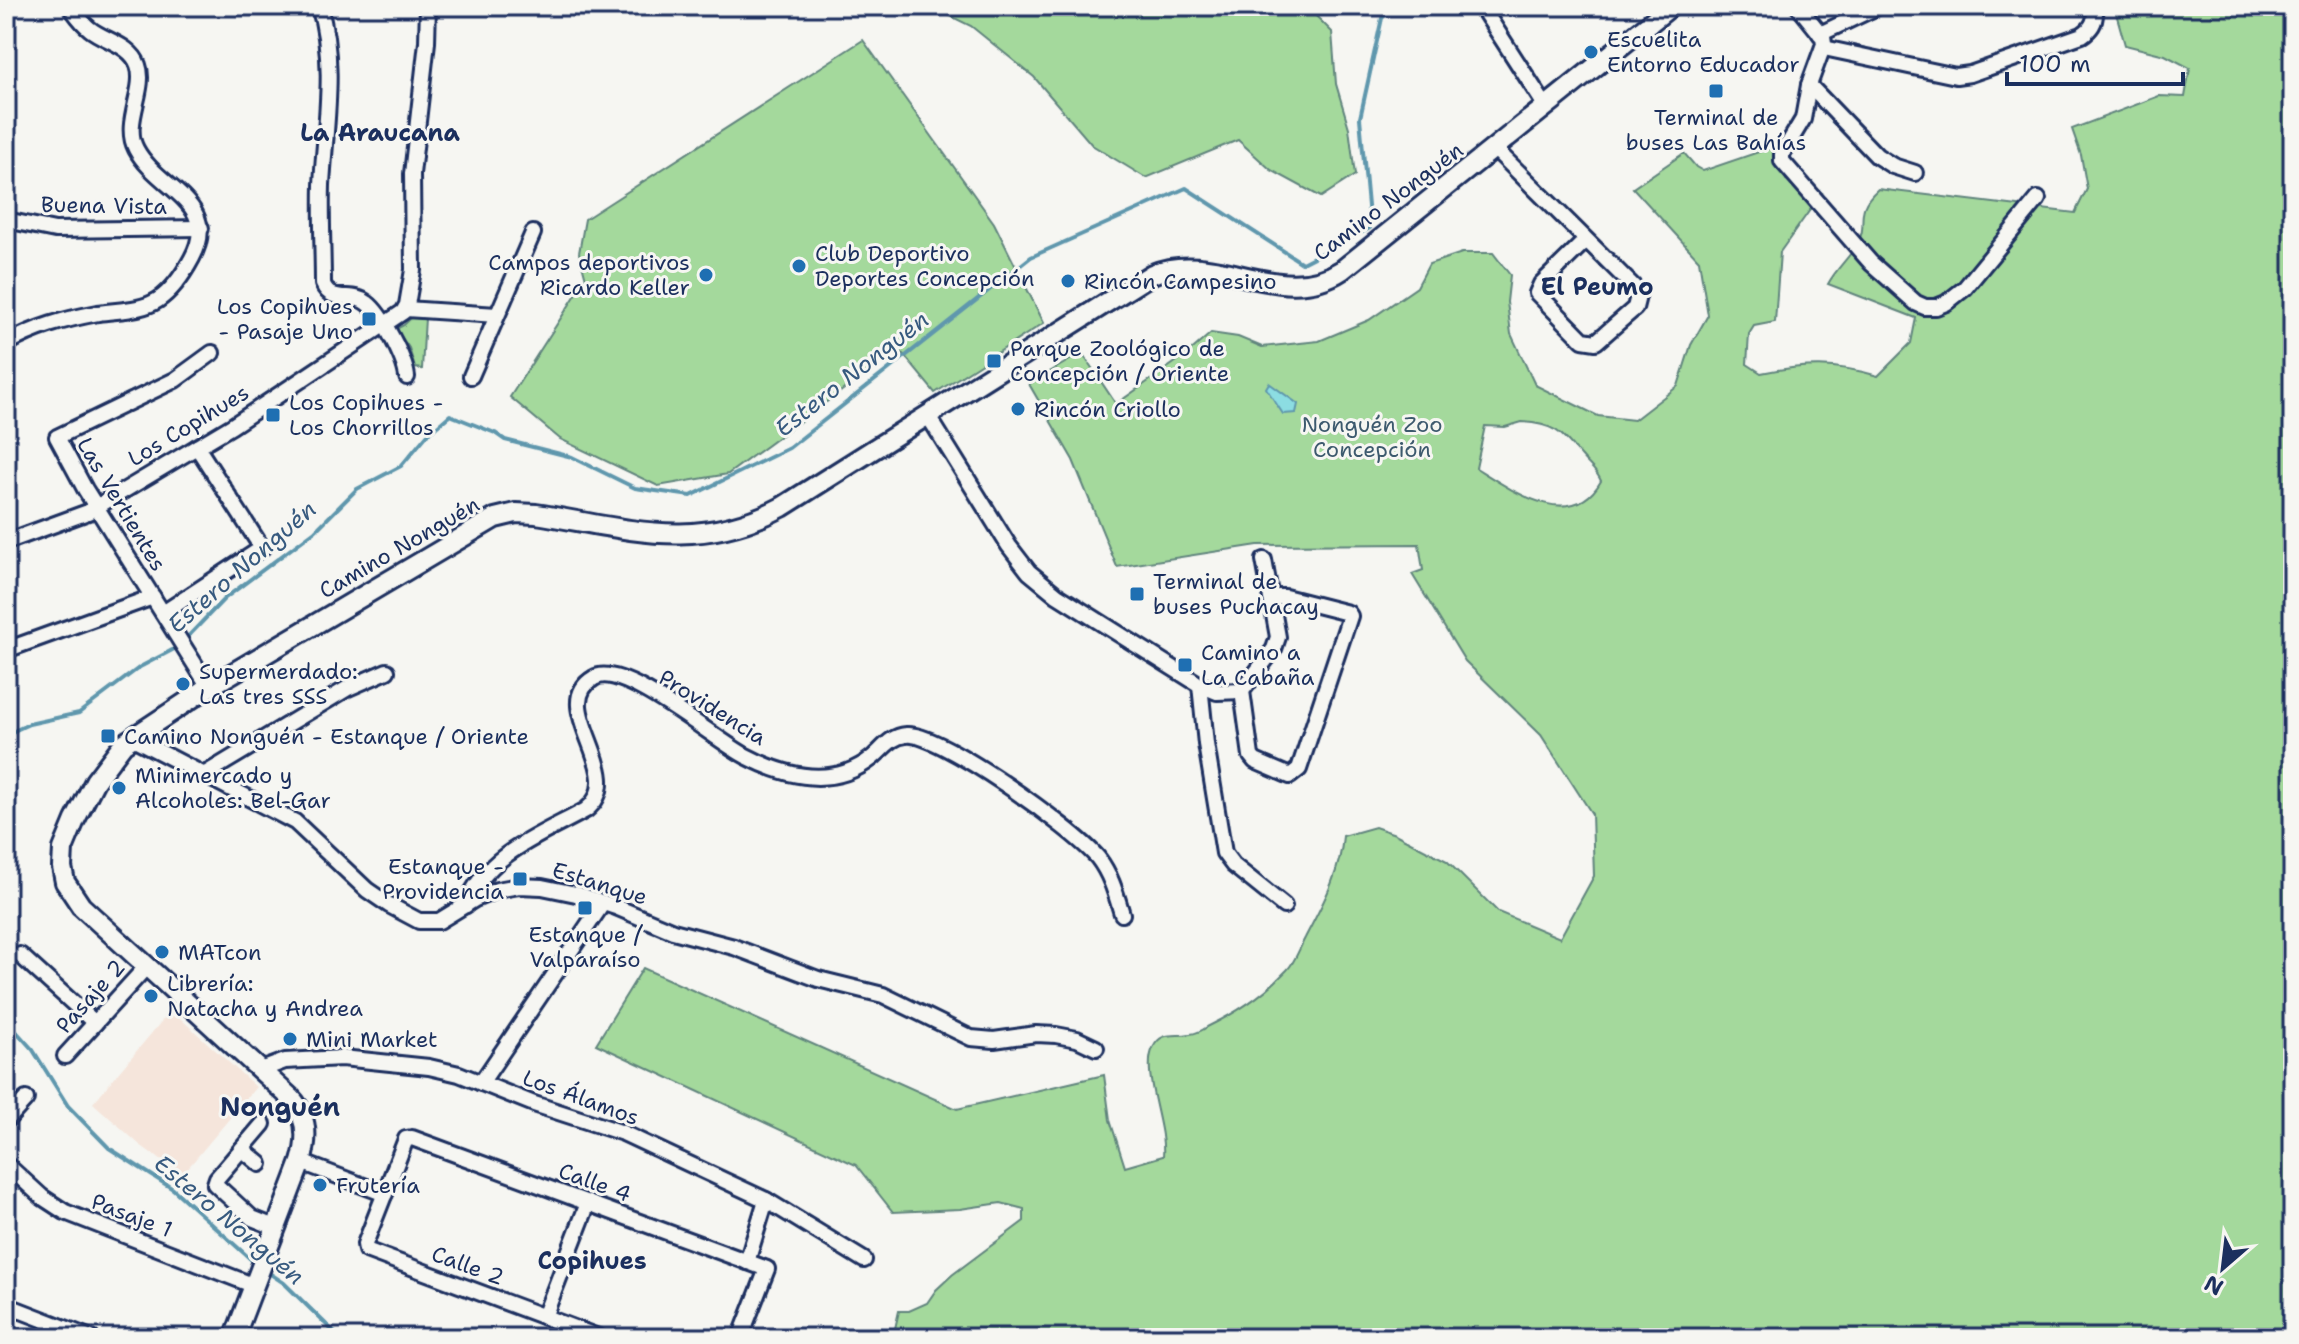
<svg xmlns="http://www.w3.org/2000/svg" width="2299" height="1344" font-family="'Shantell Sans',sans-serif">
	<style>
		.built { fill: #f5e5db }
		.green { fill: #a4d99c; stroke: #60847d; stroke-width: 2; fill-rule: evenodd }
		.water { fill: #8cdde2; stroke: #5f97ad; stroke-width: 2 }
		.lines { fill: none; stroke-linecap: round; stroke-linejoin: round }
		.stream { stroke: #5f97ad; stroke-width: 4 }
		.street-casing { stroke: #1b2f5e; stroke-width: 20 }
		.secondary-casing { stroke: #1b2f5e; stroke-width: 24 }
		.street { stroke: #f6f6f2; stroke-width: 14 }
		.secondary { stroke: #f6f6f2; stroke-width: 18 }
		.poi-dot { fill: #1f6fb2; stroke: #f6f6f2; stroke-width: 3 }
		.labels { text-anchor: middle; stroke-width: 6; stroke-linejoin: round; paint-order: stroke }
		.poi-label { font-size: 22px; fill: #1b2f5e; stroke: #f6f6f2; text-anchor: start }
		.street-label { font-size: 22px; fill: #1b2f5e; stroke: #f6f6f2 }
		.park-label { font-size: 22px; fill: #3d5a6e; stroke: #f6f6f2 }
		.neighbourhood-label { font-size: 24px; font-weight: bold; fill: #1b2f5e; stroke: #f6f6f2 }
		.water-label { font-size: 24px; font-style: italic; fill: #375a7f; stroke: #f6f6f2 }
		.quarter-label { font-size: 26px; font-weight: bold; fill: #1b2f5e; stroke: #f6f6f2 }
	</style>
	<rect width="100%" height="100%" fill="#f6f6f2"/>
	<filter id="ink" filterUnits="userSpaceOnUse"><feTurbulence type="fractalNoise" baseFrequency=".0125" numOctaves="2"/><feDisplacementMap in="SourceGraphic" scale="16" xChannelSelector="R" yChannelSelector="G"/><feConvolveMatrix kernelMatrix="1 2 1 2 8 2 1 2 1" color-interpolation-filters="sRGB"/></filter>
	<g filter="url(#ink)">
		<!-- built -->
		<polygon class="built" points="171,1010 256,1087 182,1175 140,1145 93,1103"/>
		<!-- green -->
		<g class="green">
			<polygon points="930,6 1306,6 1332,32 1336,84 1349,128 1355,175 1321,197 1271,170 1238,140 1146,178 1092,145 1034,77 971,26"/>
			<path d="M 2114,6 L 2293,6 L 2293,1338 L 888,1338 L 894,1333 L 899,1311 L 909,1311 L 927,1303 L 936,1290 L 952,1275 L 1024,1221 L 1024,1209 L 1001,1203 L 960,1209 L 893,1212 L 856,1165 L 596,1044 L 643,968 L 957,1109 L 1104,1075 L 1110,1120 L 1125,1167 L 1163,1156 C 1166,1125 1141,1073 1153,1048 C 1161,1030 1176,1037 1190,1034 C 1195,1034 1203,1030 1207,1027 C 1236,1013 1265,994 1287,970 C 1295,962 1299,949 1305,938 C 1322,905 1340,874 1343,836 L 1375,827 L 1395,834 L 1447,861 L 1498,912 L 1560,938 L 1594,876 L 1592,814 L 1541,735 L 1465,661 L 1412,574 L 1423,570 L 1419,544 L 1258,545 L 1117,567 L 1073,460 L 1029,384 L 1082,353 L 1116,404 L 1187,354 L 1211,333 L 1238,337 L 1262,347 L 1319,341 L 1369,320 L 1417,287 L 1429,264 L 1462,253 L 1493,253 L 1510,275 L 1507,302 L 1511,334 L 1535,385 L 1598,416 L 1634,420 L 1678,386 L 1691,345 L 1708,315 L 1699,260 L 1633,188 L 1684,153 L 1696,167 L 1703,171 L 1776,146 L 1786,180 L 1822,193 L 1780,252 L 1775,322 L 1754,326 L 1749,334 L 1747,364 L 1761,373 C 1806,364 1834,363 1878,376 L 1911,343 L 1916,318 L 1828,284 C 1836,269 1847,260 1856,246 C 1871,223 1851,213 1878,189 L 2075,213 L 2087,189 L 2081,155 L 2072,129 L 2159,96 L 2185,97 L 2190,68 L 2165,55 L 2125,45 ZM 1522,422 C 1555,424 1561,432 1581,456 C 1589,466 1596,469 1601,481 C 1572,533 1511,490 1476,468 L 1485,426 L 1505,427 Z"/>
			<polygon points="863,40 994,223 1044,323 935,393 899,349 728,474 658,486 560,439 510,397 586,279 579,253 585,219"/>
			<polygon points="413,316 425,318 422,369 415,368 409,348 396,329 404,325"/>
		</g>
		<!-- water -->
		<polygon class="water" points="1269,383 1298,404 1296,413 1283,414 1266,388"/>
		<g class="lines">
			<!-- stream -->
			<g class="stream">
				<polyline points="6,739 16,730 29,724 79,713 140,667 178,647 224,599 315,531 357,489 401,466 427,435 450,415 495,433 505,440 572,457 635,488 691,496 789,448 1031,257 1186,188 1302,263 1370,228 1360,118 1382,18 1394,6"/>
				<polyline points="6,1020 33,1050 68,1106 109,1148 173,1189 256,1264"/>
				<polyline points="266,1271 284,1283 340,1338"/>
			</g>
			<!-- street casing -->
			<g class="street-casing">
				<g id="street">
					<path d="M 319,6 C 337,63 325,126 322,185 C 321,218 323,251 323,284 C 332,305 352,291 367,303 C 382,314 405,359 407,377"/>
					<polyline points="1481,6 1546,107"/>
					<polyline points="1798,6 1823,37 1824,44 1809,85 1803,119 1782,154 1782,161 1871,263 1916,303 1925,307 1936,307 1946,303 1965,288 2038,199"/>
					<polyline points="1820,34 1879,6"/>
					<path d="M 1824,48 L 1956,76 L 1970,74 L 2082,35 C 2093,28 2097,19 2094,6"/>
					<polyline points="1809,85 1877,156 1893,166 1915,173"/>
					<polyline points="1495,149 1639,292 1635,308 1596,342 1583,340 1537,293 1541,284 1586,240"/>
					<polyline points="6,220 55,230 201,228"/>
					<polyline points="406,309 497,315"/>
					<path d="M 6,344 C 35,327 66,319 98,313 C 118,310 141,311 158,300 C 173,290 184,273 192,258 C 222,203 157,189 136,149 C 122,123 147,89 138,65 C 131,45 105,41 90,29 C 82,23 76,14 70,6"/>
					<polyline points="471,376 533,233"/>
					<polyline points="927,414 1009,546 1029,572 1057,595 1200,685 1217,692 1242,691"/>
					<polyline points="6,542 88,512 232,426 403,312 407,305 413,270 412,174 427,42 428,6"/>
					<polyline points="1264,560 1278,637 1274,649 1242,691 1251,756 1255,761 1290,776 1299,769 1350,616 1348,613 1285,597 1271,597"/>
					<polyline points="163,613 262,548 197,447"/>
					<polyline points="6,650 153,597"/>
					<polyline points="1200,685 1206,744 1224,853 1233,865 1284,906"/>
					<polyline points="209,687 85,489 57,437 175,380 212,353"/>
					<polyline points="131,737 295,822 367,890 389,905 419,921 439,921 475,899 497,890 519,886 542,887 576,894 616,907 673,931 734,947 818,979 883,995 971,1038 994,1040 1036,1034 1056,1035 1077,1039 1096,1048"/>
					<polyline points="202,776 348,688 387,671"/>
					<path d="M 466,905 C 486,854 541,835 586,810 C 632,774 546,706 594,678 C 622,660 716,741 746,756 C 786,777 833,789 872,758 C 883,749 891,736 906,735 C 939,731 1075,830 1098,858 C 1111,875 1116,894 1122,914"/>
					<polyline points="20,955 95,1023"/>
					<polyline points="65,1056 147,966"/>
					<polyline points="261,1070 285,1061 342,1058 429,1067 459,1074 534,1104 623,1133 766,1200 864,1260"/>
					<polyline points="481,1083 603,903"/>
					<polyline points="6,1121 26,1099"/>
					<polyline points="263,1124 217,1178 215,1184 252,1218 277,1228"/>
					<polyline points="242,1149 260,1164"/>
					<polyline points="301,1162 385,1194"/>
					<polyline points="6,1164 42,1197 65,1212 255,1286"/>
					<polyline points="747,1262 766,1200"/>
					<polyline points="6,1305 91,1338"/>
					<polyline points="544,1317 588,1203"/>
					<polyline points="601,1338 366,1250 365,1244 406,1139 412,1138 767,1269 740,1338"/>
				</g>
			</g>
			<!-- secondary casing -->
			<g class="secondary-casing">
				<path id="secondary" d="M 234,1338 L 301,1162 C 308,1139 308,1116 291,1098 L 81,906 L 65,882 L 62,867 L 63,849 L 75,820 L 95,781 L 123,744 L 209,687 L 495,518 L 516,513 L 536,514 C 626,528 696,553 782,507 L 1152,274 C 1216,248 1281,310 1342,270 L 1671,6"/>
			</g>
			<!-- street -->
			<use href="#street" class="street"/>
			<!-- secondary -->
			<use href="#secondary" class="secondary"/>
		</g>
	</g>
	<!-- markers -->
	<g class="poi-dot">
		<circle cx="1591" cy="52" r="8"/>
		<rect x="1708" y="83" width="16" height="16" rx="4"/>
		<circle cx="799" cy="266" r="8"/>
		<circle cx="706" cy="275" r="8"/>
		<circle cx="1068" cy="281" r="8"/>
		<rect x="361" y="311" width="16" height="16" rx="4"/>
		<rect x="986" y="353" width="16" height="16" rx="4"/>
		<circle cx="1018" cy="409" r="8"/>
		<rect x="265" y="407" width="16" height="16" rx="4"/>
		<rect x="1129" y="586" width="16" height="16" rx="4"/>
		<rect x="1177" y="657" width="16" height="16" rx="4"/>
		<circle cx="183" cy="684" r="8"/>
		<rect x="100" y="728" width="16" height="16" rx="4"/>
		<circle cx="119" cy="788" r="8"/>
		<rect x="512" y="871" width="16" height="16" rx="4"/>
		<rect x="577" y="900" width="16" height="16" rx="4"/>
		<circle cx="162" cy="952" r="8"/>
		<circle cx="151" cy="996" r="8"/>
		<circle cx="290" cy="1039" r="8"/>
		<circle cx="320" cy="1185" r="8"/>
	</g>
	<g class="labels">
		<!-- poi labels -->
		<g class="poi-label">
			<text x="1607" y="47">Escuelita<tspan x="1607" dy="25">Entorno Educador</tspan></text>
			<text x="1716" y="125" text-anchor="middle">Terminal de<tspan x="1716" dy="25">buses Las Bahías</tspan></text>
			<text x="815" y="261">Club Deportivo<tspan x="815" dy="25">Deportes Concepción</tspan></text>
			<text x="690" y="270" text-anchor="end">Campos deportivos<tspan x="690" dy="25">Ricardo Keller</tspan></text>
			<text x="1084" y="289">Rincón Campesino</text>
			<text x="353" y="314" text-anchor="end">Los Copihues<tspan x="353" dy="25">- Pasaje Uno</tspan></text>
			<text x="1010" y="356">Parque Zoológico de<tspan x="1010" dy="25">Concepción / Oriente</tspan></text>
			<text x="289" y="410">Los Copihues -<tspan x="289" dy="25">Los Chorrillos</tspan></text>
			<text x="1034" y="417">Rincón Criollo</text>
			<text x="1153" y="589">Terminal de<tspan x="1153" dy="25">buses Puchacay</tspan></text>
			<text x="1201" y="660">Camino a<tspan x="1201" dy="25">La Cabaña</tspan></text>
			<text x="199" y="679">Supermerdado:<tspan x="199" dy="25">Las tres SSS</tspan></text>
			<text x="124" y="744">Camino Nonguén - Estanque / Oriente</text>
			<text x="135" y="783">Minimercado y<tspan x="135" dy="25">Alcoholes: Bel-Gar</tspan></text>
			<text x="504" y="874" text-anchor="end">Estanque -<tspan x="504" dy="25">Providencia</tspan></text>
			<text x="585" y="942" text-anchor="middle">Estanque /<tspan x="585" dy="25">Valparaíso</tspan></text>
			<text x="178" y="960">MATcon</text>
			<text x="167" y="991">Librería:<tspan x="167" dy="25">Natacha y Andrea</tspan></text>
			<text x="306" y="1047">Mini Market</text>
			<text x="336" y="1193">Frutería</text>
		</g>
		<!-- street labels -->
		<g class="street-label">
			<text transform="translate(1388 201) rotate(-37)" y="8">Camino Nonguén</text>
			<text transform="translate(104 205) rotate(1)" y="8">Buena Vista</text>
			<text transform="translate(188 425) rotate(-31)" y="8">Los Copihues</text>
			<text transform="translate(122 504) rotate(59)" y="8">Las Vertientes</text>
			<text transform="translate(399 547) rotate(-30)" y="8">Camino Nonguén</text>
			<text transform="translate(713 707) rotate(32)" y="8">Providencia</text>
			<text transform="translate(600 883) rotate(17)" y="8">Estanque</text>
			<text transform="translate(90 996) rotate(-48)" y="8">Pasaje 2</text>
			<text transform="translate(581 1097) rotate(20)" y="8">Los Álamos</text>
			<text transform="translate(595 1182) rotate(20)" y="8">Calle 4</text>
			<text transform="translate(132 1215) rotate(21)" y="8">Pasaje 1</text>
			<text transform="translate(468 1265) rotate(20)" y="8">Calle 2</text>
		</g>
		<!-- park labels -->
		<g class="park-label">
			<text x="1372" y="432">Nonguén Zoo<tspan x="1372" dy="25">Concepción</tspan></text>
		</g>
		<!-- neighbourhood labels -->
		<g class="neighbourhood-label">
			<text x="380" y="141">La Araucana</text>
			<text x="1597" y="295">El Peumo</text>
			<text x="592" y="1269">Copihues</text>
		</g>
		<!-- water labels -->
		<g class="water-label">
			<text transform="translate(852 374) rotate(-38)" y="8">Estero Nonguén</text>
			<text transform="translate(242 567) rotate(-41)" y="8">Estero Nonguén</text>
			<text transform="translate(229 1220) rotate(40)" y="8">Estero Nonguén</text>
		</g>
		<!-- quarter labels -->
		<g class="quarter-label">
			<text x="280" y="1116">Nonguén</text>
		</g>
	</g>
	<!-- margin -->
	<rect width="2299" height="1344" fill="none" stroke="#f6f6f2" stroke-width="32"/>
	<rect x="16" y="16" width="2267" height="1312" fill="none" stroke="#1b2f5e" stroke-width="3" filter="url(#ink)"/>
	<!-- north arrow -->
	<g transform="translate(2223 1268) rotate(208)" stroke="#f6f6f2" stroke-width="6" paint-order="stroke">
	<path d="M0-6L14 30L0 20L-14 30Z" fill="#1b2f5e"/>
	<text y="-12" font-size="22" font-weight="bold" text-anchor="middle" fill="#1b2f5e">N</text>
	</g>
	<!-- scale -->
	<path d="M2007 72v12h176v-12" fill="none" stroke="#1b2f5e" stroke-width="4"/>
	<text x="2019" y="72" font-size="24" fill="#1b2f5e" stroke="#f6f6f2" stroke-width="6" paint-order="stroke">100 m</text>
</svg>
